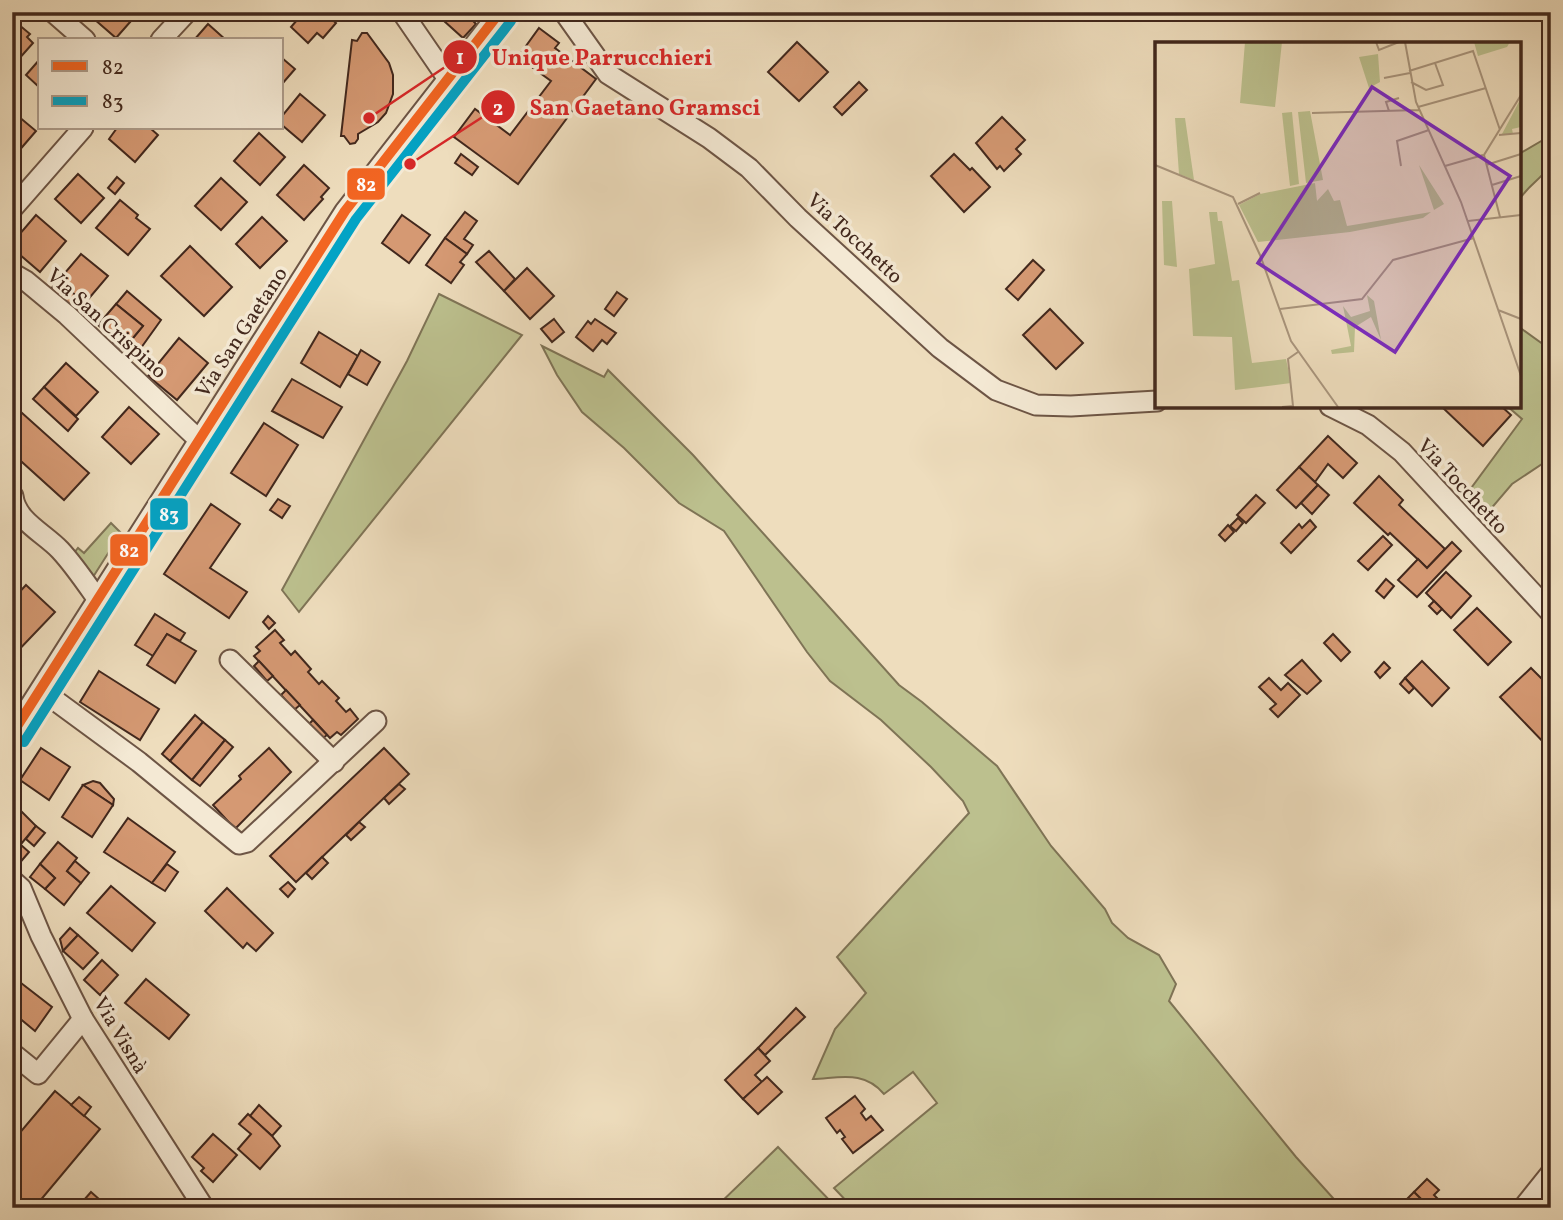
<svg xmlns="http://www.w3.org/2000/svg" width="1563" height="1220" font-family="Vollkorn,serif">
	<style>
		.green { fill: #bcc08e; stroke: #7f7456; stroke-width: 2 }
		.building { fill: #d59973; stroke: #42281d; stroke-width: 2 }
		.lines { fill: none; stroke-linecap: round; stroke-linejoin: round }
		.minor-casing { stroke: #6d5545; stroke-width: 23 }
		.minor { stroke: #f4e9d4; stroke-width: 19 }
		.bus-1-casing { stroke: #f4e9d4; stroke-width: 16 }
		.bus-2-casing { stroke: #f4e9d4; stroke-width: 16 }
		.bus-1 { stroke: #f26522; stroke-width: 10 }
		.bus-2 { stroke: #03a3c5; stroke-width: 10 }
		.labels { text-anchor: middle; stroke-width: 7; stroke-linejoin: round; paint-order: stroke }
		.street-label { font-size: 21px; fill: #42281d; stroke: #f4e9d4 }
		.inset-road { fill: none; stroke: #a9957d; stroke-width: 2 }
		.view { fill: #7b2cbf; fill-opacity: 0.15; stroke: #7b2cbf; stroke-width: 3.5 }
		.inset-edge { fill: none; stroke: #42281d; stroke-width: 3.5 }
		.leader { fill: none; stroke: #d62828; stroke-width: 2.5 }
		.callout-dot { fill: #d62828; stroke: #f4e9d4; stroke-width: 2.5 }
		.mark-label { font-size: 21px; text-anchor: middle; font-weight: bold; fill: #fff }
		.callout-label { font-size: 23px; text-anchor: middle; font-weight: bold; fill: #d62828; stroke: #f4e9d4; stroke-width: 7; stroke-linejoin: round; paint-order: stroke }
		.line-badge { stroke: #f4e9d4; stroke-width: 2.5 }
		.badge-label { font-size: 19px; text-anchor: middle; font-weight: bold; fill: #fff }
	</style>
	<rect width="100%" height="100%" fill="#eeddbd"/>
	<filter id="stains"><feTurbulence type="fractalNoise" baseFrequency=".00286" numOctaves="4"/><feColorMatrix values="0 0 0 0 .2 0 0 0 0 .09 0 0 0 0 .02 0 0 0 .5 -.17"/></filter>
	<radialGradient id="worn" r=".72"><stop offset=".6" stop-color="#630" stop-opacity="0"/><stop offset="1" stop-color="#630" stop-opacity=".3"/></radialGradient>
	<!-- green -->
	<g class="green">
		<path d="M 1543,140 L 1551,142 C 1551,181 1537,173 1519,200 L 1519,154 Z"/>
		<polygon points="439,294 522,335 299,612 282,590 407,361"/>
		<polygon points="1519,327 1551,350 1551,458 1512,484 1489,511 1469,491 1522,419 1507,406 1519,406"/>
		<path d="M 542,346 L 604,377 L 608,370 L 693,455 L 899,685 L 922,702 L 997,766 L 1051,846 L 1105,909 L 1112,923 L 1128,938 L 1159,955 L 1176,984 L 1169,1001 L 1296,1157 L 1342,1208 L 853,1208 L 834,1188 L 937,1103 L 913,1072 L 884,1094 C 864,1070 840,1078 813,1079 L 835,1029 L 866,993 L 837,957 L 969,813 L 963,801 L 931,767 L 881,720 L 830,681 L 807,652 L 724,531 L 679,503 L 624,448 L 582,412 L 557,375 Z"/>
		<polygon points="111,523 121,533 93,577 70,558 78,548 84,553"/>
		<polygon points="778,1147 837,1208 715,1208"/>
	</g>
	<!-- building -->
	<g class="building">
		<polygon points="86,12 136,12 138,13 116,38"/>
		<polygon points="304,12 324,12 336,23 323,38 317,33 308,43 291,27"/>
		<polygon points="434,12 465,12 476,24 463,38"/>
		<polygon points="12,19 30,34 27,37 33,43 18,60 12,57"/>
		<polygon points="208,24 226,40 194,40"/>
		<polygon points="539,28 559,43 555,48 596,79 518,184 454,137 475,109 510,135 551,81 518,57"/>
		<polygon points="362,33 367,33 389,63 393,75 393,94 386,113 378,122 358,134 358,139 355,143 350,144 344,136 341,136 352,40 357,41"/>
		<polygon points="797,42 828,72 799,101 768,72"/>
		<polygon points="282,58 295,69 282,84"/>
		<polygon points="40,59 40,88 26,75"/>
		<polygon points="859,82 867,90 842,115 834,107"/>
		<polygon points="300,94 325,115 302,142 282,125 282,116"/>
		<polygon points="12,111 36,131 17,153 12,149"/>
		<polygon points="1002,117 1025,140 1016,149 1021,154 1004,171 1000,166 997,169 976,143"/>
		<polygon points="117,128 150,128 158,135 135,162 109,139"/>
		<polygon points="259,133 285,157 260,185 234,161"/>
		<polygon points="461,154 478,167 472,175 455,163"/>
		<polygon points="954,154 970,170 972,168 990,187 964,212 931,176"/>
		<polygon points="304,165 329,188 321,197 323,199 304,220 277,195"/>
		<polygon points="78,174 104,198 81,223 55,199"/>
		<polygon points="117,177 124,183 115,194 108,188"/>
		<polygon points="221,178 247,202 221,230 195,206"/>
		<polygon points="120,200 138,215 136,218 150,229 128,255 96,228"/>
		<polygon points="465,212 477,221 464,239 473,245 467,254 445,238"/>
		<polygon points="36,215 66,241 40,272 12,248 12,243"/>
		<polygon points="402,215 430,235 409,263 382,243"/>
		<polygon points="262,217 287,241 260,268 236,244"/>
		<polygon points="445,238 467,254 460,262 464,265 451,283 426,265"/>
		<polygon points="190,246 232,287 204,316 161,276"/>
		<polygon points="489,251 515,279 504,291 476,262"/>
		<polygon points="81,254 108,276 85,303 58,281"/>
		<polygon points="1033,260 1044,270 1018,300 1006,289"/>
		<polygon points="527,268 554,296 530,319 504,291"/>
		<polygon points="58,281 85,303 77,312 50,290"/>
		<polygon points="127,291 161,320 133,359 123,350 143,326 116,304"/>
		<polygon points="617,292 627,299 614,316 605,309"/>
		<polygon points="116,304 143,326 123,350 113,342 115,340 98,325"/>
		<polygon points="1050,309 1083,343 1056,369 1023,335"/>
		<polygon points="554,319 564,332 552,342 541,329"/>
		<polygon points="595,319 616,333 607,344 602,340 593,351 576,337 588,321 591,324"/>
		<polygon points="319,332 358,356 340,387 301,363"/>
		<polygon points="179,338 208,363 177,400 148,376"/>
		<polygon points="361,350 380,362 367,385 348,374"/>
		<polygon points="66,363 98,392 76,416 44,387"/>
		<polygon points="292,379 342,407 323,438 272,411"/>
		<polygon points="44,387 78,419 68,431 33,399"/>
		<polygon points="12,404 89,473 64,500 12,453"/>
		<polygon points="1441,406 1501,406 1511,415 1483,446"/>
		<polygon points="129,407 159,434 131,464 102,437"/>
		<polygon points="264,423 298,445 266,496 231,473"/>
		<polygon points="1328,436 1357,463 1343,478 1328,464 1315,482 1299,467"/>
		<polygon points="1299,467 1318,485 1296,508 1277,490"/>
		<polygon points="1379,476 1403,500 1399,505 1445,549 1427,568 1390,533 1388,535 1354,503"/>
		<polygon points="1318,485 1329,495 1312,514 1301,503"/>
		<polygon points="1256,495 1265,503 1246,523 1237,515"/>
		<polygon points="278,499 290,506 282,518 270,510"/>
		<polygon points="211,504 240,524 210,568 247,592 229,618 164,574"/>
		<polygon points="1238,518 1243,523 1236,531 1230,526"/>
		<polygon points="1310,520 1316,527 1291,553 1281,543 1299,524 1302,528"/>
		<polygon points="1228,525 1234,532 1225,541 1219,535"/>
		<polygon points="1383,536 1392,545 1368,570 1358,561"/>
		<polygon points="1452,542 1461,551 1417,597 1398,580 1418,559 1427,568"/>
		<polygon points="1446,572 1471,596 1451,618 1426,593"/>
		<polygon points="1386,579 1394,586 1384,598 1376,591"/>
		<polygon points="26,585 55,612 12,657 12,600"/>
		<polygon points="1434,601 1442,609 1437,614 1429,606"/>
		<polygon points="1477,608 1511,642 1488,665 1454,630"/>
		<polygon points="155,614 185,633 180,641 167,634 153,656 135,645"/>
		<polygon points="268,616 275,623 269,629 263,622"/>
		<polygon points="275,630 284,640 280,643 291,655 295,651 311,669 308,672 319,684 322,681 339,698 336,701 346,712 350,709 358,719 341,735 337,732 330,738 254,656 260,651 256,647"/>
		<polygon points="167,634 196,651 175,683 147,665"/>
		<polygon points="1333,634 1350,652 1341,661 1324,643"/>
		<polygon points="1302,660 1321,681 1307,694 1285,675"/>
		<polygon points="259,661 273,676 267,681 254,666"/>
		<polygon points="1422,661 1449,688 1432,706 1405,678"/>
		<polygon points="1384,662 1390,668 1380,678 1375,672"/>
		<polygon points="1531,668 1551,688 1551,743 1547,746 1500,697"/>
		<polygon points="99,671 159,709 140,740 80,702"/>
		<polygon points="1269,678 1281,690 1288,683 1300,695 1278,717 1270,709 1276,704 1259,687"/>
		<polygon points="1405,678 1414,688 1409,693 1400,684"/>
		<polygon points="286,690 300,705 294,710 281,695"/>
		<polygon points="195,715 203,722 170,761 162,754"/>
		<polygon points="313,720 327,735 322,739 308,725"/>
		<polygon points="203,722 225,740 192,780 170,761"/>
		<polygon points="225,740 233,747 200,786 192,780"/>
		<polygon points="41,748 70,767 49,800 20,780"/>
		<polygon points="269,748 291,772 235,829 213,805 241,779 239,776"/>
		<polygon points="384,748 409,774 296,882 270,856"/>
		<polygon points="93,781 100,783 114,799 113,805 83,785"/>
		<polygon points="399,784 405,789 389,804 384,798"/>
		<polygon points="83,785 113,805 92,837 62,817"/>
		<polygon points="18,808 36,826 12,855 12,814"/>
		<polygon points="128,818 175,852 152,883 104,852"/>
		<polygon points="359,822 365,827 351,840 346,835"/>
		<polygon points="36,826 45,833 34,846 26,839"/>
		<polygon points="58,842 77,858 67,871 81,883 64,905 45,889 55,878 40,864"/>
		<polygon points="21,845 29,852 18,865 12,861 12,855"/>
		<polygon points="322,857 328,863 312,879 306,873"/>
		<polygon points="75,861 89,873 81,883 67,871"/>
		<polygon points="40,864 55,878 45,889 30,877"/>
		<polygon points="167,864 178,872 165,891 152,883"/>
		<polygon points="288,882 295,889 288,897 280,889"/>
		<polygon points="111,886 155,923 132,951 87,913"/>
		<polygon points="227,888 273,933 256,951 247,943 243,948 205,911"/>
		<polygon points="70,928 78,935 63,951 60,939"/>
		<polygon points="78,935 98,953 83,969 63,951"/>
		<polygon points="102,960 118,975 100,995 84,980"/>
		<polygon points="12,976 52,1007 35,1031 12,1012"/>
		<polygon points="146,979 189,1015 169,1039 125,1003"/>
		<polygon points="796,1008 805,1017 765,1055 758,1048"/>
		<polygon points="758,1048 770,1061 755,1075 762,1082 743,1099 725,1080"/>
		<polygon points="767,1077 782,1092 758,1114 743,1099"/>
		<polygon points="55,1091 100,1129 34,1208 13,1208 12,1142"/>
		<polygon points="855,1096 865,1109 861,1113 866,1120 871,1116 883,1130 853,1153 842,1139 845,1137 840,1130 837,1133 826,1118"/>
		<polygon points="79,1097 91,1107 84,1116 71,1105"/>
		<polygon points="259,1105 281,1126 272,1136 250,1116"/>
		<polygon points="248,1114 272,1136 280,1146 260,1169 238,1149 251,1134 239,1124"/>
		<polygon points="213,1134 237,1155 213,1182 201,1171 204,1168 192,1157"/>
		<polygon points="1427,1179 1439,1190 1434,1195 1438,1199 1430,1208 1414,1192"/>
		<polygon points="91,1192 109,1208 77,1208"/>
		<polygon points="1414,1192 1430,1208 1408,1208 1403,1203"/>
	</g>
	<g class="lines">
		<!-- minor casing -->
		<g class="minor-casing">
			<g id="minor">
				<polyline points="53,12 85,40"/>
				<polyline points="402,12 448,79"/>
				<polyline points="564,12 608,74 709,138 749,168 798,218 940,348 996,390 1036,405 1071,406 1157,401"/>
				<polyline points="161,40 187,12"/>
				<polyline points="12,209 83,128"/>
				<polyline points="12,273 26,281 67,315 199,440"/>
				<polyline points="1330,406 1368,425 1402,452 1551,613"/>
				<path d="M 13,496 C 16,521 44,533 60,550 C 74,565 86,583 98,600"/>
				<polyline points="230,660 334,762"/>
				<polyline points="41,690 139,762 239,844 247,842 376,721"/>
				<polyline points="12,734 345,211 500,12"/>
				<polyline points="12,880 21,888 41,936 83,1019 204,1208"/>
				<polyline points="12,1053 38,1074 83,1019"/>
				<polyline points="1523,1208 1551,1173"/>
			</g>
		</g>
		<!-- minor -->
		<use href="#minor" class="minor"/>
		<!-- bus-1 casing -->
		<g class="bus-1-casing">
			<polyline id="bus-1" points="12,734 345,211 500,12"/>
		</g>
		<!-- bus-2 casing -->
		<g class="bus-2-casing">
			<polyline id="bus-2" points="24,742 356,219 511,21"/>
		</g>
		<!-- bus-1 -->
		<use href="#bus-1" class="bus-1"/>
		<!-- bus-2 -->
		<use href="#bus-2" class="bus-2"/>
	</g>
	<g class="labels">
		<!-- street labels -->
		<g class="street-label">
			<text transform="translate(855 238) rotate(43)" y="7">Via Tocchetto</text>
			<text transform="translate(107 323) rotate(42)" y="7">Via San Crispino</text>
			<text transform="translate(241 332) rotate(-57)" y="7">Via San Gaetano</text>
			<text transform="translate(1463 486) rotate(47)" y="7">Via Tocchetto</text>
			<text transform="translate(121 1035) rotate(59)" y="7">Via Visnà</text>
		</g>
	</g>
	<!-- overview -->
	<g transform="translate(1155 42)">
		<rect width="366" height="366" fill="#eeddbd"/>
		<path d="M 90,0 L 127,0 L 120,65 L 85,61 ZM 319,0 L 355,0 L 352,5 L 323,14 ZM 223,12 L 225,40 L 214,46 L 204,15 ZM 366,56 L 366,85 L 357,87 L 358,92 L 347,92 ZM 155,69 L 168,138 L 151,141 L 143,70 ZM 137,70 L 144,142 L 135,144 L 127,71 ZM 20,76 L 30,76 L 39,138 L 24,132 ZM 264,123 L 289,162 L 279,168 ZM 160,141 L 162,159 L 173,147 L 179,159 L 185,158 L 192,184 L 276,170 L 268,176 L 195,190 L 103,200 L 84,163 L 105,152 ZM 7,159 L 17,159 L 22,225 L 9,223 ZM 54,170 L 62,170 L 63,179 L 67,179 L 77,239 L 84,238 L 97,321 L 131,317 L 136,341 L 80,348 L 77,295 L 38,294 L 34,227 L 60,222 ZM 212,253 L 219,259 L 226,298 L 216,275 L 200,285 L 199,310 L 177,312 L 176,308 L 196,304 L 188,264 L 196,275 L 215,269 Z" fill="#bcc08e"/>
		<path class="inset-road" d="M 221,0 L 224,8 L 244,0M 250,0 L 261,60 L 306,160 L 366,334M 254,29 L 318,9 L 345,88M 229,36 L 255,31M 256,40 L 271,48 L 288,43 L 280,21M 263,65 L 331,46M 234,69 L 231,60 L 244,56M 157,71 L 264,68M 344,93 L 366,91M 0,123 L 78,155 L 105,213 L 136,299 L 183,365M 331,123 L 366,112M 246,124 L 242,99 L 274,88M 290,124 L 328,113M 337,143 L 366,134M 83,162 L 105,151M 345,175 L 329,113 L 366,53M 313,179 L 366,173M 125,267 L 207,257 L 238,218 L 319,196M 343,268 L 366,277M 127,365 L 138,364 L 133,317 L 143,310"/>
		<path class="view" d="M 217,45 L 355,134 L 240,310 L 103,221 Z"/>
		<rect width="366" height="366" class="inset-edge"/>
	</g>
	<!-- callouts -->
	<path class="leader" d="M369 118L460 57M410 164L498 107"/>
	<g class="callout-dot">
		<circle cx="369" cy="118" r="7"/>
		<circle cx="410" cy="164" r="7"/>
		<circle cx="460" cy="57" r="18"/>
		<circle cx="498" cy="107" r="18"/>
	</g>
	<g class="mark-label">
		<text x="460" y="64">1</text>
		<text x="498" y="115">2</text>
	</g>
	<g class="callout-label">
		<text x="602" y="65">Unique Parrucchieri</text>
		<text x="645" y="115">San Gaetano Gramsci</text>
	</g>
	<g class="line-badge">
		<rect x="346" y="167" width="40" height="34" rx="7" fill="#f26522"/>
		<rect x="149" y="497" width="40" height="34" rx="7" fill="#03a3c5"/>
		<rect x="109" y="533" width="40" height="34" rx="7" fill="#f26522"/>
	</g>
	<g class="badge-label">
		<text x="366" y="191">82</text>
		<text x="169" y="521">83</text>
		<text x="129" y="557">82</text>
	</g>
	<!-- margin -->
	<rect width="1563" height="1220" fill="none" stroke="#eeddbd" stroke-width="42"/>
	<rect x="14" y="14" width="1535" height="1192" fill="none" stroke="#42281d" stroke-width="3.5"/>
	<rect x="21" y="21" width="1521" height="1178" fill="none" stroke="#42281d" stroke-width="2"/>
	<!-- legend -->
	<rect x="38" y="38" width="245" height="91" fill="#f4e9d4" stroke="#ad9c8b" stroke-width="2"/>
	<rect x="52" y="61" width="35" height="10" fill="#f26522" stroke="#ad9c8b" stroke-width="2"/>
	<text x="102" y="74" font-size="21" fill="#42281d">82</text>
	<rect x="52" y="96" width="35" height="10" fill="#03a3c5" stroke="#ad9c8b" stroke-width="2"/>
	<text x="102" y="108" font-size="21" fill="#42281d">83</text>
	<rect width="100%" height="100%" filter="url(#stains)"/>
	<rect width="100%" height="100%" fill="url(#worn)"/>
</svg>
